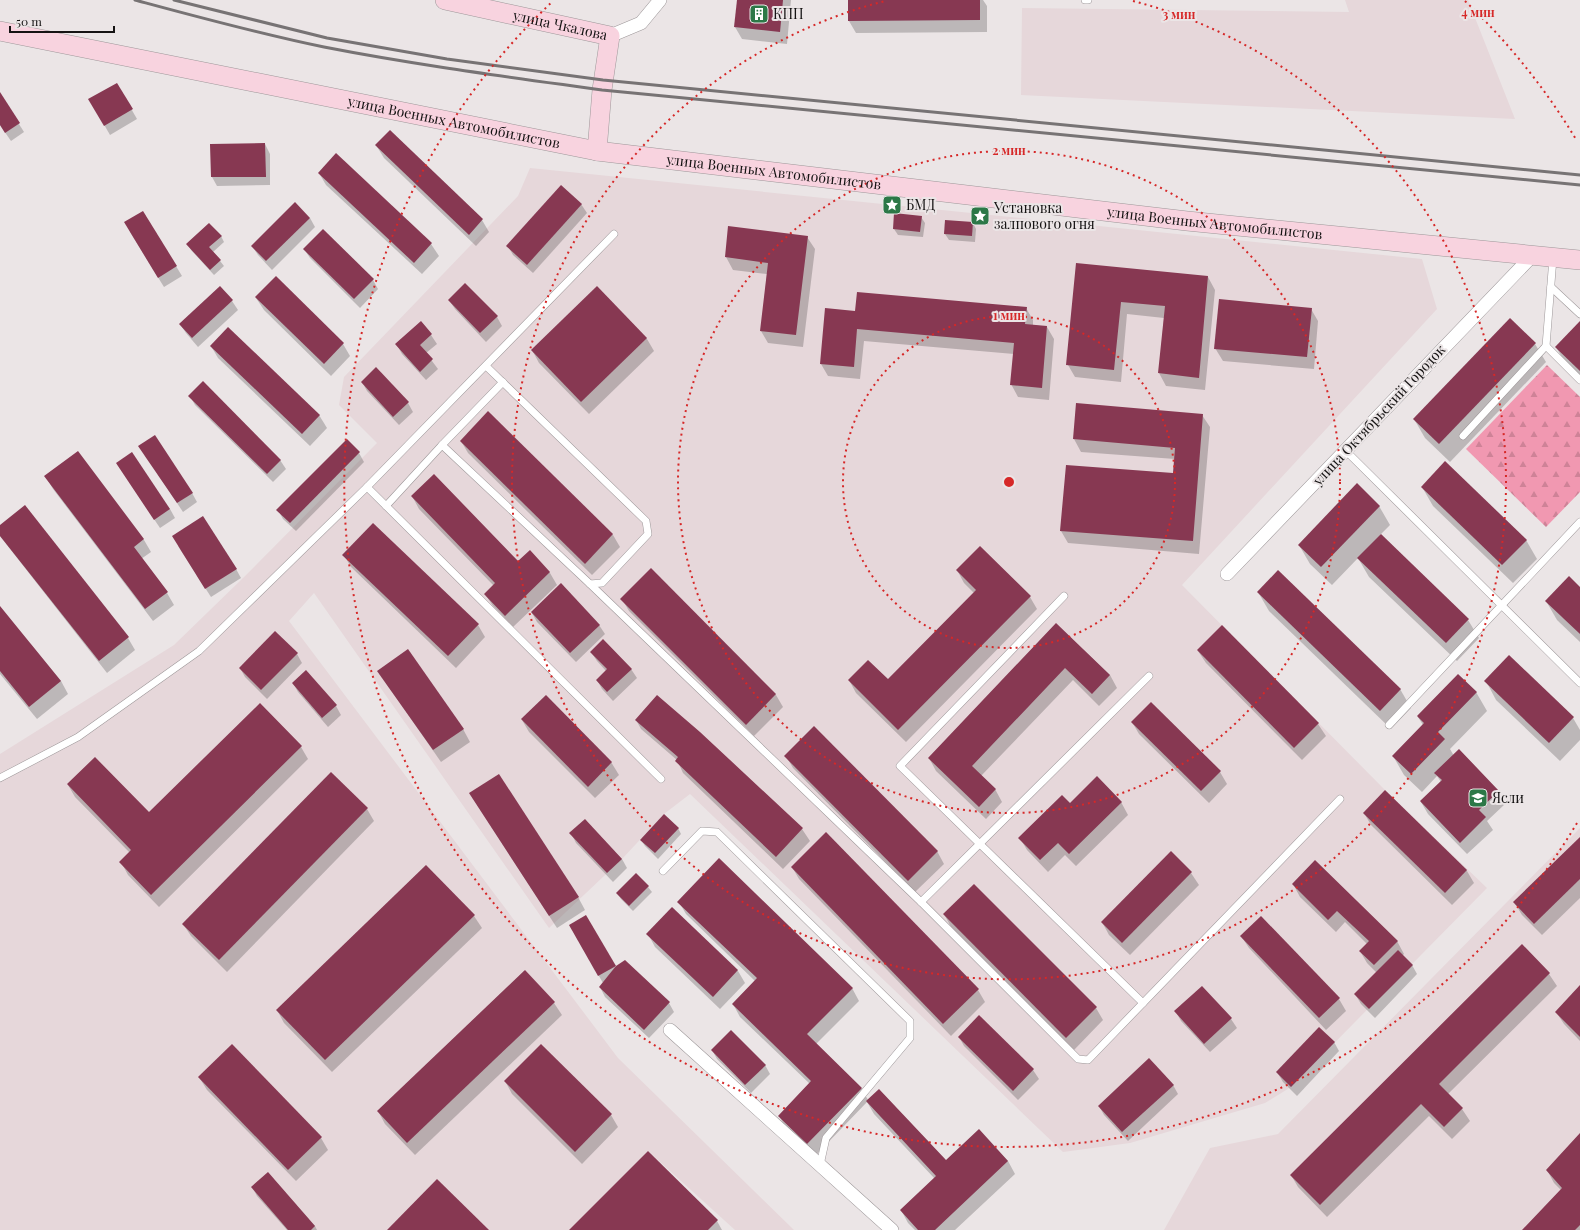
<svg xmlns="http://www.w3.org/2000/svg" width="1580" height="1230" font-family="'Playfair Display',serif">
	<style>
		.built { fill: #e6d7da }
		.forest { fill: url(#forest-firs) }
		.shadow { fill: #0003 }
		.building { fill: #873852 }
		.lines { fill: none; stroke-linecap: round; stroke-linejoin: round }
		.lane-casing { stroke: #9d9799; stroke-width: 8 }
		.street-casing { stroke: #9d9799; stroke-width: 14 }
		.secondary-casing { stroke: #9d9799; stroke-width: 20 }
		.lane { stroke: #fff; stroke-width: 7 }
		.street { stroke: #fff; stroke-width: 13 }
		.secondary { stroke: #f8d3df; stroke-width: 19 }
		.rail { stroke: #777374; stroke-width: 3 }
		.ring { fill: none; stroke: #d62828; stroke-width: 2; stroke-dasharray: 2 4 }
		.labels { text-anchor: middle; stroke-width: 4; stroke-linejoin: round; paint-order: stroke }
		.poi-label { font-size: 14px; fill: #151313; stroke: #ebe5e6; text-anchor: start }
		.street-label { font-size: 14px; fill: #151313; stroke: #ebe5e6 }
		.centre { fill: #d62828; stroke: #ebe5e6; stroke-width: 2 }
		.ring-label { font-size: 12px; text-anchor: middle; font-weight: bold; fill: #d62828; stroke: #ebe5e6; stroke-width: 4; stroke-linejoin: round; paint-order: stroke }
	</style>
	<defs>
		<pattern id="forest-firs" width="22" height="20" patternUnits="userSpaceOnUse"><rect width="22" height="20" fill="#f198b1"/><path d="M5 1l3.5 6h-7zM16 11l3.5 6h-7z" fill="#ce8297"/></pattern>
	</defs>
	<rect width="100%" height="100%" fill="#ebe5e6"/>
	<!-- built -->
	<g class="built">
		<polygon points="1345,0 1468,0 1515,119 1021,95 1022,8 1349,12"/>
		<polygon points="530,168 1422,259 1437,309 1182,585 1385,790 1487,888 1291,1087 1265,1103 1130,1143 1063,1152 690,794 664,814 622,859 549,928 314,593 289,621 618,1058 794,1230 735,1230 648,1151 569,1230 0,1230 0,754 174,645 243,578 377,443 339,405 344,377 518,196"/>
		<polygon points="1580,828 1580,1230 1164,1230 1210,1148 1278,1134"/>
	</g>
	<!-- forest -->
	<polygon class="forest" points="1547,365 1580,397 1580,492 1546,527 1466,449"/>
	<!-- shadow -->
	<g class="shadow">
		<polygon points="738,0 791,0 787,44 742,39 735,27"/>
		<polygon points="849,0 983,0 987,6 987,32 856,33 849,21"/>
		<polygon points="117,84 137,119 110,135 90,100"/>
		<polygon points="0,94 24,132 11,141 0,125"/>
		<polygon points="390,131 482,220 489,232 476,246 384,158 376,145"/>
		<polygon points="265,144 270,154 270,185 217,186 212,177"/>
		<polygon points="336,155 431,244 439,256 422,274 326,185 319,173"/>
		<polygon points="581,204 587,213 533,273 513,255 508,246"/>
		<polygon points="143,212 182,276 164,287 130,232"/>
		<polygon points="921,217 925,223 923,237 898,235 894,229"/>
		<polygon points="310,218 315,227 272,270 258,255 252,246"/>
		<polygon points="973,223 976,229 975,242 949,240 945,234"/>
		<polygon points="729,227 807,237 815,249 803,347 768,343 761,331 767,274 733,270 726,257"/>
		<polygon points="323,230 373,280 378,289 360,308 310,258 304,249"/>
		<polygon points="221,236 224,242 213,252 224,266 214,275 191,250 188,244"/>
		<polygon points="1077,264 1208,277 1215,290 1205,390 1166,386 1159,373 1164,318 1127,314 1121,382 1075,377 1068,365"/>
		<polygon points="220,287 232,301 238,310 198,347 186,333 180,324"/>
		<polygon points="597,287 647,339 654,351 589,414 539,363 532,350"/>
		<polygon points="256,298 343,344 350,356 331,376 264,310"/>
		<polygon points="449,300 497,317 502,326 486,342 455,309"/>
		<polygon points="1026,308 1033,320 1033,325 1047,327 1054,339 1049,400 1018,397 1011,384 1014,354 864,341 860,379 828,376 821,364 856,312"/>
		<polygon points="1311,309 1318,321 1314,369 1223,361 1215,348"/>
		<polygon points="421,323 431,335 437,344 426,353 438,369 426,380 402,354 397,345"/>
		<polygon points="1580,323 1580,378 1567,366 1556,347"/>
		<polygon points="1535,344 1546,362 1450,462 1425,438 1414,419"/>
		<polygon points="211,346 319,415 327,428 310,446 218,358"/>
		<polygon points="362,382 408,403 413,412 399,425 367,391"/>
		<polygon points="190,396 280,460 286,469 273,482 195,405"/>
		<polygon points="1077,404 1202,415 1210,427 1199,554 1068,543 1061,531 1174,475 1175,459 1081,452 1074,439"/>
		<polygon points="488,413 613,535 620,547 592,575 468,453 461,441"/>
		<polygon points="78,452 144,540 151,552 141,559 167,593 174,605 153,621 53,489 46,477"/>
		<polygon points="359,453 364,462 296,531 283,519 278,510"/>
		<polygon points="145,455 192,493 197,502 183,512"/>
		<polygon points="117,464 170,509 175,518 160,528"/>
		<polygon points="1422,487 1526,540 1537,559 1513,583 1433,506"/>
		<polygon points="412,496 518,563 530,552 550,573 557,585 513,627 493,606 485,594 494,586 419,509"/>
		<polygon points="1379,506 1390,525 1380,535 1468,620 1479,638 1457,661 1369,577 1358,558 1332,585 1310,564 1299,545"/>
		<polygon points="24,507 128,638 135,650 107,673 0,536 0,526"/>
		<polygon points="178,546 236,569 241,578 211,597"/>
		<polygon points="344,555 478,625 485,637 456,668 351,567"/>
		<polygon points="651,570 776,695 783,707 754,736 629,611 622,599"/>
		<polygon points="957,570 1030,597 1037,609 906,742 856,693 849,680 888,681 974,593 964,583"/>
		<polygon points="1580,588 1580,642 1557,620 1546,601"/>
		<polygon points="1258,592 1400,689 1411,708 1391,729 1269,611"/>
		<polygon points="0,607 61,681 68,694 37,719 0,674"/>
		<polygon points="532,613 599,625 605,634 576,662 537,622"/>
		<polygon points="1056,624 1110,675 1117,688 1099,706 1073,680 981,776 995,789 1002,802 986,819 936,771 929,758"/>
		<polygon points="1222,627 1318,724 1326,736 1302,760 1206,663 1198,651"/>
		<polygon points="591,652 631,669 637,678 613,701 602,689 597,680 606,671 597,661"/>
		<polygon points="297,654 302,663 267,699 245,677 240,668"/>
		<polygon points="306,672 336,706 341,715 328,727 298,692 293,683"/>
		<polygon points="1486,681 1573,718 1580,730 1580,740 1560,761 1496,700"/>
		<polygon points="386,683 463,729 470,742 441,762"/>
		<polygon points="1476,692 1487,711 1450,749 1454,756 1498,791 1505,804 1487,821 1493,830 1467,854 1428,814 1421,802 1441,782 1437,776 1422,792 1404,775 1393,756 1423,725 1418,717"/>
		<polygon points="260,705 301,747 308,759 159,907 128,875 121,862 130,853 75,797 68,785 149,813"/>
		<polygon points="522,720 611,762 619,775 595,798 529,732"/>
		<polygon points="636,720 699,733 802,829 810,841 783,869 683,773 677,760 641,729"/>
		<polygon points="1132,722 1220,772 1227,784 1209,803 1139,734"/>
		<polygon points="786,756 937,851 944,864 915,892 793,768"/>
		<polygon points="1385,791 1467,871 1474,883 1452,905 1371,825 1364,813"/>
		<polygon points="470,794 578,897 585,910 557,928"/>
		<polygon points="1121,802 1128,815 1076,866 1065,855 1048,872 1027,850 1020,838 1070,805"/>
		<polygon points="367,809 374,821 227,972 191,936 183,924"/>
		<polygon points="585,820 622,859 627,868 613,882 576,843 571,833"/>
		<polygon points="678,828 681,834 658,859 645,846 641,840"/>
		<polygon points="1580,838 1580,898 1542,935 1522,915 1514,902"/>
		<polygon points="426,866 474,916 482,928 332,1072 284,1023 277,1010"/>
		<polygon points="792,867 978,990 985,1002 951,1036 799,879"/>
		<polygon points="1191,873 1199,885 1130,955 1109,935 1102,922"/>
		<polygon points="1293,884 1397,941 1404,954 1402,956 1412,965 1417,974 1375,1018 1361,1004 1355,994 1377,973 1367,963 1360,951 1367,944 1345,922 1336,932 1300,897"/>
		<polygon points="648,887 652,892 633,911 621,899 617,893"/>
		<polygon points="679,902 852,988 859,1001 816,1044 861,1088 868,1100 946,1161 979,1131 1008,1161 1015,1174 955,1230 915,1230 908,1223 901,1210 935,1179 874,1114 867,1102 815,1156 786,1128 779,1116 810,1084 740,1017 733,1004 755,981 686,914"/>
		<polygon points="672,909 738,971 745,983 720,1009 655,947 648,934"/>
		<polygon points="944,914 1096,1008 1103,1020 1074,1050 951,927"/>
		<polygon points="586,916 616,968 669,1003 674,1012 649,1038 605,997 600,987 603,983 570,926"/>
		<polygon points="1241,936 1339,999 1346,1011 1326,1030 1249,948"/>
		<polygon points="1522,946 1549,974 1557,986 1448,1094 1462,1109 1470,1121 1452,1139 1429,1116 1327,1217 1298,1187 1291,1175"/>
		<polygon points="524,971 554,1003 562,1015 415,1155 385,1124 378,1111"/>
		<polygon points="1202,987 1231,1019 1237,1028 1210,1052 1181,1021 1176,1012"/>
		<polygon points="1580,987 1580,1041 1564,1024 1556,1012"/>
		<polygon points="979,1016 1033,1070 1039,1079 1018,1100 964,1046 959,1037"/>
		<polygon points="1334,1042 1339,1051 1297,1096 1283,1082 1277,1072"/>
		<polygon points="541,1045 611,1115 618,1127 582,1164 512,1094 505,1081"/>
		<polygon points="712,1050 765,1065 770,1074 751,1093 717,1059"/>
		<polygon points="199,1077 321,1138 328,1150 296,1181 207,1090"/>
		<polygon points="1173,1085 1178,1094 1128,1141 1104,1115 1099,1106"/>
		<polygon points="1580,1135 1580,1230 1524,1230 1561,1190 1554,1183 1547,1170"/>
		<polygon points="268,1173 315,1226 317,1230 287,1230 257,1196 252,1187"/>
		<polygon points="717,1221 722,1230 571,1230"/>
	</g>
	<!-- building -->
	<g class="building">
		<polygon points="737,0 783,0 780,32 734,27"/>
		<polygon points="848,0 980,0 980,20 848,21"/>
		<polygon points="117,83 133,109 104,126 88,99"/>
		<polygon points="0,92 20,123 5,133 0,125"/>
		<polygon points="390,130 483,219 469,235 375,145"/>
		<polygon points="265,143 266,177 211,177 210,144"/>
		<polygon points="336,153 432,243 414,263 318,173"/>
		<polygon points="561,185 582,204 527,265 506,246"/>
		<polygon points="295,202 310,218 266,261 251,246"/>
		<polygon points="143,211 177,266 158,278 124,222"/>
		<polygon points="894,213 922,216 920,232 893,229"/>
		<polygon points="945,220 973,222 972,236 944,234"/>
		<polygon points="209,223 222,236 209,247 221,260 210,270 186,244"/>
		<polygon points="728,226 808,236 796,335 760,331 768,263 725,257"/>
		<polygon points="323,229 374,279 354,299 303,249"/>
		<polygon points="1076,263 1208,276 1199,378 1158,373 1165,306 1121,302 1114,370 1066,365"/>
		<polygon points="276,276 344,343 324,364 255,297"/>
		<polygon points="465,283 498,316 480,333 448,300"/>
		<polygon points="220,286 233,300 192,338 179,324"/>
		<polygon points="597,286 647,338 581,402 531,350"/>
		<polygon points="857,292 1027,307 1025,324 1047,326 1042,388 1010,385 1014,343 857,329 854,367 820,364 825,308 855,311"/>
		<polygon points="1219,299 1312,308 1307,357 1214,349"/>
		<polygon points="1510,318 1536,343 1439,444 1413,419"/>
		<polygon points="421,321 432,334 420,345 433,359 420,372 395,344"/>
		<polygon points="1580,321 1580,371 1555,347"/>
		<polygon points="228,327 320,415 302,434 210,346"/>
		<polygon points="376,367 409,402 393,417 361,382"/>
		<polygon points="203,381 281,460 267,474 188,396"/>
		<polygon points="1076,403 1203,414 1193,541 1060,531 1066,465 1173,473 1175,448 1073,439"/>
		<polygon points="488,411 613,534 585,564 460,441"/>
		<polygon points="155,435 193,493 177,503 138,446"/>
		<polygon points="347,439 360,452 290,523 276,510"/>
		<polygon points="78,451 144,539 134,547 168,592 145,609 44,476"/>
		<polygon points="132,452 170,509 154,520 116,463"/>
		<polygon points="1445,461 1527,540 1502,565 1421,487"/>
		<polygon points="434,474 518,561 530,550 550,572 505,616 484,594 495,583 411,496"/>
		<polygon points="1357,483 1380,506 1321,567 1298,545"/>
		<polygon points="25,505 129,637 99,661 0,536 0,525"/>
		<polygon points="203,516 237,569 205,589 172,536"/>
		<polygon points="373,523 479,624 448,656 342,555"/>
		<polygon points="1381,534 1469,619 1446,643 1357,558"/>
		<polygon points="980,546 1031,596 898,730 848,680 868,660 888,679 976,590 956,570"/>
		<polygon points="651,568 776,694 746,725 620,599"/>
		<polygon points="1278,570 1401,689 1380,711 1257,592"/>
		<polygon points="1569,576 1580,587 1580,634 1545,601"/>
		<polygon points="561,583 600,625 570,653 531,612"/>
		<polygon points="0,606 61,681 29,707 0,671"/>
		<polygon points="1056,623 1110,675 1092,694 1065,668 972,766 996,789 979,807 928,758"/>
		<polygon points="1222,625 1319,723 1294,748 1197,650"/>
		<polygon points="275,631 298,653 261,690 239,668"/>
		<polygon points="603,639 632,669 607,692 596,680 607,669 590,652"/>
		<polygon points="408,649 464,729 433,750 377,671"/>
		<polygon points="1509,655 1574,717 1549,743 1484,681"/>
		<polygon points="306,670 337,705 322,718 292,683"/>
		<polygon points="1458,674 1477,692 1438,732 1445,739 1411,774 1392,756 1424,723 1417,716"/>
		<polygon points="546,695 612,762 588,787 521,719"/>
		<polygon points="657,695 700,732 803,828 776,857 675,761 678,757 635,720"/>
		<polygon points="1151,702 1221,771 1201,791 1131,722"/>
		<polygon points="260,703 302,746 151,895 119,862 131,850 67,784 95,757 149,812"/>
		<polygon points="814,726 938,851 908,881 784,756"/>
		<polygon points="1459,749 1499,791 1479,810 1486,817 1460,843 1420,801 1442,780 1434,773"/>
		<polygon points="331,772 368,808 219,960 182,924"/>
		<polygon points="499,774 579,897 549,916 469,793"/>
		<polygon points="1097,776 1122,802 1069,854 1058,843 1040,860 1018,838 1062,795 1070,803"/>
		<polygon points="1385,790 1467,870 1445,893 1363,813"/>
		<polygon points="664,814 679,828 655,853 640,840"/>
		<polygon points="585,819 622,859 607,873 569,833"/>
		<polygon points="826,832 979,989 943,1024 791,867"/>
		<polygon points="1580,837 1580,879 1534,924 1513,902"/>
		<polygon points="1171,851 1192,872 1122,943 1101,922"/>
		<polygon points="719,858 853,988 807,1034 862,1088 807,1144 778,1116 811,1081 732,1004 757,978 677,902"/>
		<polygon points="1315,860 1398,941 1374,965 1359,951 1369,941 1337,911 1328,920 1292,884"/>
		<polygon points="426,865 475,915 325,1060 276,1010"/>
		<polygon points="636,873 649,886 629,906 616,893"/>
		<polygon points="974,884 1097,1007 1066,1038 943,914"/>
		<polygon points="672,907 738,970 713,997 646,934"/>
		<polygon points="586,915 616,966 598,976 569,925"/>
		<polygon points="1261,916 1340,998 1319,1018 1240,936"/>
		<polygon points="1522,944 1550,973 1439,1084 1463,1108 1444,1127 1421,1104 1320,1205 1290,1175"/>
		<polygon points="1398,950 1413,965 1369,1009 1354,994"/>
		<polygon points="625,960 670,1002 644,1030 599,987 616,966"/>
		<polygon points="525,970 555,1002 407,1143 377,1111"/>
		<polygon points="1580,985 1580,1037 1555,1012"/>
		<polygon points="1202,986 1232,1018 1204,1044 1174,1011"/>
		<polygon points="979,1015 1034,1069 1013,1091 958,1037"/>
		<polygon points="1319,1027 1335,1042 1291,1087 1276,1072"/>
		<polygon points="731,1030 766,1065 745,1085 711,1050"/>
		<polygon points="232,1044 322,1137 288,1170 198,1077"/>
		<polygon points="541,1044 612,1114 575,1152 504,1081"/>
		<polygon points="1149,1058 1174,1085 1122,1132 1098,1106"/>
		<polygon points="879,1089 946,1160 979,1129 1008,1161 935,1230 918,1230 900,1210 936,1176 866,1101"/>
		<polygon points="1580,1133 1580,1225 1575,1230 1522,1230 1562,1188 1546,1170"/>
		<polygon points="648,1151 718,1220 708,1230 569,1230"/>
		<polygon points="268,1172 315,1226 311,1230 288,1230 251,1187"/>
		<polygon points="437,1179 489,1230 387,1230"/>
	</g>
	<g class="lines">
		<!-- lane casing -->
		<g class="lane-casing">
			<g id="lane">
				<polyline points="1085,0 1088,0"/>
				<polyline points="1551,287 1580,314"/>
				<polyline points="1546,346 1580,380"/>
				<polyline points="1463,436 1546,346 1553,258"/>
				<polyline points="442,445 503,382"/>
				<polyline points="1346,451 1580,683"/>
				<polyline points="367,487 661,779"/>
				<polyline points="386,506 442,445 590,584 602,583 648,534 646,521 486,366"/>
				<polyline points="590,584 921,902 1078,1059 1088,1060 1340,799"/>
				<polyline points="1064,596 900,766 1143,1003"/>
				<polyline points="1389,725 1580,522"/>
				<polyline points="0,778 78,737 199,651 367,487 614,234"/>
				<polyline points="663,871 702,831 717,832 910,1021 910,1038 826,1138 820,1165"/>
				<polyline points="921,902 1149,676"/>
			</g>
		</g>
		<!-- street casing -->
		<g class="street-casing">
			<g id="street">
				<polyline points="610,36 641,23 660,0"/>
				<polyline points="1227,574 1532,256"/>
				<polyline points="670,1030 892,1230"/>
			</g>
		</g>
		<!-- secondary casing -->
		<g class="secondary-casing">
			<g id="secondary">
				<path id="s1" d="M 445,0 L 610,36 L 602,90 L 597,151"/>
				<path id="s2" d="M 0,31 L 597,151 L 1187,221 L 1580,260"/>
			</g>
		</g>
		<!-- lane -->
		<use href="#lane" class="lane"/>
		<!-- street -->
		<use href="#street" class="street"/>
		<!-- secondary -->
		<use href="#secondary" class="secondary"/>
		<!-- rail -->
		<g class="rail">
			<path d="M 135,0 C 198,17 260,34 324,47 C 416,65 509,77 602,90 L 1580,185"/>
			<polyline points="174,0 327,38 447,59 603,80 1580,175"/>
		</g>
	</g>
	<!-- distance rings -->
	<g class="ring">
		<circle cx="1009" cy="482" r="166"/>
		<circle cx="1009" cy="482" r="331"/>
		<path d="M1133 1A497 497 0 1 1 885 1"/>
		<path d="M1577 823A663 663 0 1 1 553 1M1465 1A663 663 0 0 1 1577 141"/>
	</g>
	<!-- icons -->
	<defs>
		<g id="building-square" transform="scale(1)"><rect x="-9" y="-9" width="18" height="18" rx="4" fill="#2c7847" stroke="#ebe5e6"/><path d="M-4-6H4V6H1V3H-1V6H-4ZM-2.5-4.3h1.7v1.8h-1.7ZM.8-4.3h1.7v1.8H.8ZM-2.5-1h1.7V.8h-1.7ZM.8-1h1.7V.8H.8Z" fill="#fff"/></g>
		<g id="sight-square" transform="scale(1)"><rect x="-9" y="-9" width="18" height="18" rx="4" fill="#2c7847" stroke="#ebe5e6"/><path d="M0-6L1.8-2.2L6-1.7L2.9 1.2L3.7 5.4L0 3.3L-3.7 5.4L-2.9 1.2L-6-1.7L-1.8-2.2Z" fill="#fff"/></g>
		<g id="school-square" transform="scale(1)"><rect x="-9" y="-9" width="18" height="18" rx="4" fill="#2c7847" stroke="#ebe5e6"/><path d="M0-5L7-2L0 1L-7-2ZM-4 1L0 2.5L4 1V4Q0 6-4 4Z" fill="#fff"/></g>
	</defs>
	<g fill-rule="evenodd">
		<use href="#building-square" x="759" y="14"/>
		<use href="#sight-square" x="892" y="205"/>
		<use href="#sight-square" x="980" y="216"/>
		<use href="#school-square" x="1478" y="798"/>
	</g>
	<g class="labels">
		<!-- poi labels -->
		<g class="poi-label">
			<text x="773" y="19">КПП</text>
			<text x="906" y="210">БМД</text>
			<text x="994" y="213">Установка<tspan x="994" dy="16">залпового огня</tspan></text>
			<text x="1492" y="803">Ясли</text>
		</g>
		<!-- street labels -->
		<g class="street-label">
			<text dy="5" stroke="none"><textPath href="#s1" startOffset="118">улица Чкалова</textPath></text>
			<text dy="5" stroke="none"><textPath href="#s2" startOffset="463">улица Военных Автомобилистов</textPath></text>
			<text dy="5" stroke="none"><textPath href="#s2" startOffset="787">улица Военных Автомобилистов</textPath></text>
			<text dy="5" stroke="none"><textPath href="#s2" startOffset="1231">улица Военных Автомобилистов</textPath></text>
			<text transform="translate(1379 415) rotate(-47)" y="5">улица Октябрьский Городок</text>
		</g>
	</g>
	<circle cx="1009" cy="482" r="6" class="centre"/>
	<g class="ring-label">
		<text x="1478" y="17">4 мин</text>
		<text x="1179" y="19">3 мин</text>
		<text x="1009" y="155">2 мин</text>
		<text x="1009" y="320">1 мин</text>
	</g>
	<!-- scale -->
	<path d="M10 26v6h104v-6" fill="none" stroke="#151313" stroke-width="2"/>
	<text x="16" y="26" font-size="12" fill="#151313" stroke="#ebe5e6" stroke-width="3" paint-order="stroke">50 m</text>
</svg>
